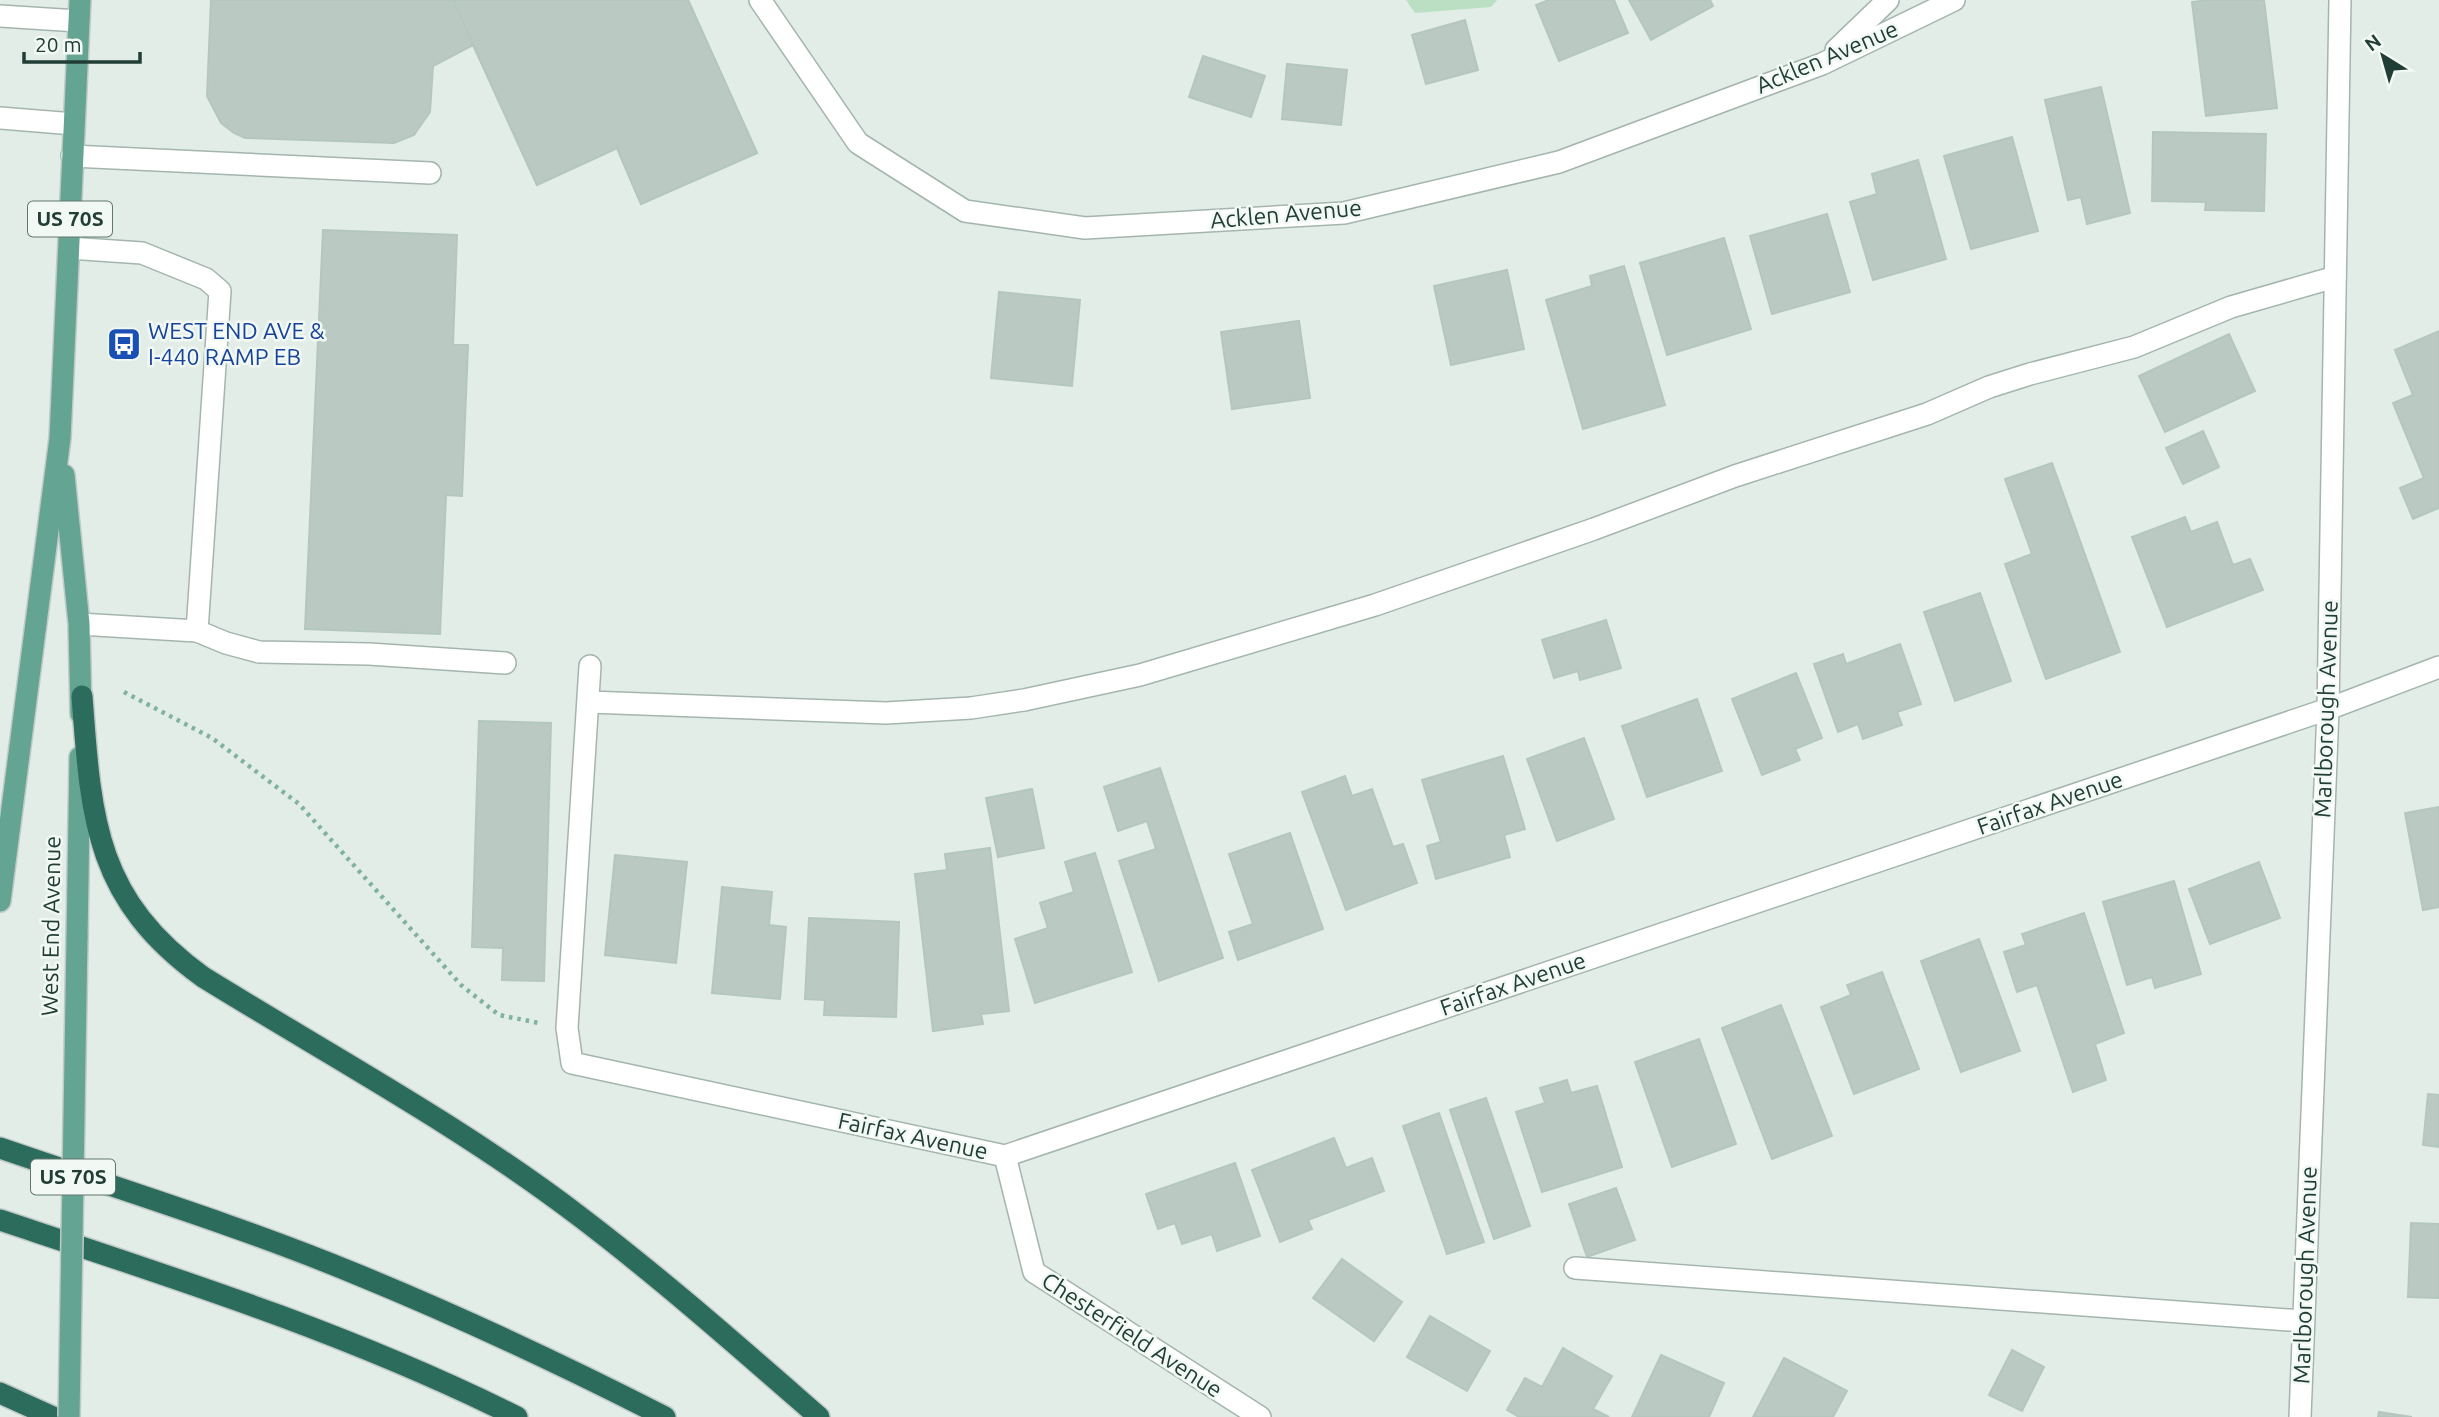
<svg xmlns="http://www.w3.org/2000/svg" width="2439" height="1417" font-family="Ubuntu,sans-serif">
	<style>
		.green { fill: #badfc3 }
		.building { fill: #bacac3; stroke: #b4c7be; stroke-width: 2 }
		.lines { fill: none; stroke-linecap: round; stroke-linejoin: round }
		.minor-casing { stroke: #a4b5ae; stroke-width: 24 }
		.major-casing { stroke: #c1c9c7; stroke-width: 24 }
		.highway-casing { stroke: #c1c9c7; stroke-width: 24 }
		.path { stroke: #81b2a1; stroke-width: 4.5; stroke-dasharray: 3.5 5; stroke-linecap: butt }
		.minor { stroke: #fff; stroke-width: 21 }
		.major { stroke: #64a492; stroke-width: 21 }
		.highway { stroke: #2b6c5d; stroke-width: 21 }
		.major-bridge-casing { stroke: #c1c9c7; stroke-width: 24; stroke-linecap: butt }
		.major-bridge { stroke: #64a492; stroke-width: 21 }
		.labels { text-anchor: middle; stroke-width: 5; stroke-linejoin: round; paint-order: stroke }
		.shield { fill: #f2f9f5; stroke: #60766f; stroke-width: 2 }
		.shield-label { font-size: 21px; font-weight: bold; fill: #213e36 }
		.street-label { font-size: 23px; fill: #213e36; stroke: #f2f9f5 }
		.transit-label { font-size: 23px; fill: #164399; stroke: #f2f9f5; text-anchor: start }
	</style>
	<rect width="100%" height="100%" fill="#e2ede7"/>
	<!-- green -->
	<polygon class="green" points="1406,0 1497,0 1491,7 1415,13"/>
	<!-- building -->
	<g class="building">
		<polygon points="211,0 688,0 757,153 641,204 617,148 537,185 473,45 433,66 430,112 414,135 394,143 245,138 234,133 221,123 207,96"/>
		<polygon points="453,0 688,0 757,153 641,204 617,148 537,185"/>
		<polygon points="1549,0 1614,0 1628,33 1559,61 1536,5"/>
		<polygon points="1629,0 1710,0 1713,6 1651,40"/>
		<polygon points="2207,0 2264,0 2277,108 2206,116 2192,2"/>
		<polygon points="1465,20 1478,70 1426,84 1412,35"/>
		<polygon points="1203,56 1265,76 1251,117 1189,97"/>
		<polygon points="1287,64 1347,70 1341,125 1282,119"/>
		<polygon points="2101,87 2130,213 2087,224 2081,197 2068,200 2045,100"/>
		<polygon points="2153,132 2266,134 2264,211 2205,210 2206,202 2152,201"/>
		<polygon points="2012,137 2038,231 1971,249 1944,156"/>
		<polygon points="1918,160 1946,259 1873,280 1850,202 1877,194 1872,174"/>
		<polygon points="1827,214 1850,292 1772,314 1750,236"/>
		<polygon points="323,230 457,235 453,345 468,345 462,496 446,495 440,634 305,629"/>
		<polygon points="1724,238 1751,329 1667,355 1640,263"/>
		<polygon points="1624,266 1665,405 1583,429 1546,300 1592,286 1590,276"/>
		<polygon points="1507,270 1524,349 1451,365 1434,286"/>
		<polygon points="999,292 1080,300 1072,386 991,378"/>
		<polygon points="1299,321 1310,398 1232,409 1221,332"/>
		<polygon points="2439,331 2439,508 2413,519 2400,488 2424,478 2393,403 2413,395 2395,350"/>
		<polygon points="2229,334 2255,391 2165,432 2139,376"/>
		<polygon points="2203,431 2219,467 2183,484 2166,448"/>
		<polygon points="2052,463 2120,652 2046,679 2005,564 2032,554 2005,479"/>
		<polygon points="2185,517 2191,532 2217,522 2233,565 2250,559 2263,590 2167,627 2132,537"/>
		<polygon points="1980,593 2011,681 1955,701 1924,612"/>
		<polygon points="1606,620 1621,668 1580,680 1578,671 1554,678 1542,640"/>
		<polygon points="1900,644 1921,704 1897,712 1902,725 1863,739 1858,724 1838,732 1814,664 1843,654 1846,664"/>
		<polygon points="1796,673 1822,738 1795,749 1800,760 1762,775 1732,699"/>
		<polygon points="1697,699 1722,771 1647,797 1622,726"/>
		<polygon points="479,721 551,723 544,981 502,980 503,948 472,947"/>
		<polygon points="1584,738 1614,819 1557,841 1527,759"/>
		<polygon points="1503,756 1525,829 1504,835 1510,857 1436,879 1427,846 1441,842 1422,780"/>
		<polygon points="1160,768 1223,958 1159,981 1119,861 1156,849 1147,821 1118,831 1104,787"/>
		<polygon points="1345,776 1352,796 1372,789 1393,847 1403,844 1417,883 1346,910 1302,792"/>
		<polygon points="1032,789 1044,848 998,857 986,798"/>
		<polygon points="2439,807 2439,907 2423,910 2405,813"/>
		<polygon points="1290,833 1323,929 1238,960 1229,932 1253,924 1229,854"/>
		<polygon points="990,848 1009,1011 981,1014 983,1024 933,1031 915,874 947,870 945,854"/>
		<polygon points="1095,853 1132,972 1035,1003 1015,939 1048,928 1040,903 1074,892 1065,862"/>
		<polygon points="615,855 687,862 676,963 605,955"/>
		<polygon points="2259,862 2280,918 2210,944 2189,889"/>
		<polygon points="2174,881 2201,974 2155,988 2152,977 2127,985 2103,902"/>
		<polygon points="722,887 772,892 769,925 786,927 780,999 712,993"/>
		<polygon points="2084,913 2124,1033 2095,1044 2106,1080 2073,1092 2037,985 2017,992 2004,952 2026,945 2022,934"/>
		<polygon points="809,918 899,922 896,1017 824,1015 825,1000 805,999"/>
		<polygon points="1979,939 2020,1051 1961,1072 1921,961"/>
		<polygon points="1882,972 1919,1069 1854,1094 1821,1007 1851,995 1847,985"/>
		<polygon points="1781,1005 1832,1136 1772,1159 1722,1028"/>
		<polygon points="1699,1039 1736,1144 1672,1167 1635,1062"/>
		<polygon points="1567,1080 1571,1093 1597,1086 1622,1167 1542,1192 1516,1112 1545,1103 1540,1088"/>
		<polygon points="2428,1094 2439,1095 2439,1147 2423,1145"/>
		<polygon points="1486,1098 1530,1226 1494,1239 1450,1110"/>
		<polygon points="1439,1113 1484,1242 1447,1254 1403,1126"/>
		<polygon points="1334,1138 1346,1168 1372,1158 1384,1191 1308,1220 1312,1229 1280,1242 1252,1170"/>
		<polygon points="1235,1163 1260,1236 1217,1251 1212,1234 1182,1244 1175,1223 1158,1229 1146,1194"/>
		<polygon points="1616,1188 1635,1240 1587,1257 1569,1204"/>
		<polygon points="2411,1223 2439,1224 2439,1298 2408,1297"/>
		<polygon points="1342,1259 1402,1302 1374,1341 1313,1298"/>
		<polygon points="1430,1316 1490,1351 1467,1391 1407,1357"/>
		<polygon points="1563,1348 1612,1376 1593,1409 1609,1417 1519,1417 1507,1410 1525,1378 1542,1387"/>
		<polygon points="2012,1350 2044,1367 2022,1411 1989,1395"/>
		<polygon points="1661,1355 1724,1383 1709,1417 1632,1417"/>
		<polygon points="1784,1358 1847,1391 1833,1417 1753,1417"/>
		<polygon points="2379,1412 2412,1417 2378,1417"/>
	</g>
	<g class="lines">
		<!-- minor casing -->
		<g class="minor-casing">
			<g id="minor">
				<polyline points="760,0 858,143 965,211 1085,228 1344,213 1559,162 1822,64 1954,0"/>
				<polyline points="0,16 78,21"/>
				<polyline points="1836,50 1888,0"/>
				<polyline points="0,118 74,124"/>
				<polyline points="72,156 430,173"/>
				<polyline points="69,248 142,253 206,279 220,291 197,631 79,624"/>
				<polyline points="197,631 226,643 259,652 369,654 505,663"/>
				<polyline points="590,666 567,1028 572,1063 1005,1156 2328,709 2439,667"/>
				<polyline points="589,702 886,713 971,708 1024,700 1140,675 1375,605 1594,529 1735,476 1927,414 1989,387 2030,374 2134,347 2231,307 2335,277"/>
				<polyline points="1005,1156 1034,1272 1260,1417"/>
				<polyline points="1575,1268 2303,1321"/>
				<polyline points="2300,1417 2328,709 2340,0"/>
			</g>
		</g>
		<!-- major casing -->
		<g class="major-casing">
			<g id="major">
				<polyline points="64,475 79,624 81,714"/>
				<polyline points="0,901 60,438 80,0"/>
				<polyline points="77,938 80,757"/>
			</g>
		</g>
		<!-- highway casing -->
		<g class="highway-casing">
			<g id="highway">
				<path d="M 82,696 C 91,819 95,899 203,977 C 329,1055 461,1126 579,1216 C 662,1279 740,1348 819,1417"/>
				<path d="M 0,1148 C 119,1189 240,1226 356,1274 C 461,1317 563,1365 665,1417"/>
				<path d="M 0,1220 C 175,1278 351,1334 517,1417"/>
				<polyline points="0,1393 53,1417"/>
			</g>
		</g>
		<!-- path -->
		<polyline class="path" points="124,692 212,738 299,804 461,985 499,1015 539,1023"/>
		<!-- minor -->
		<use href="#minor" class="minor"/>
		<!-- major -->
		<use href="#major" class="major"/>
		<!-- highway -->
		<use href="#highway" class="highway"/>
		<!-- major-bridge casing -->
		<g class="major-bridge-casing">
			<polyline id="major-bridge" points="69,1417 77,938"/>
		</g>
		<!-- major-bridge -->
		<use href="#major-bridge" class="major-bridge"/>
	</g>
	<!-- icons -->
	<defs>
		<g id="bus-square" transform="scale(1.75)"><rect x="-9" y="-9" width="18" height="18" rx="4" fill="#1a4fb4" stroke="#f2f9f5"/><path d="M-5-6H5V4H4V6H2V4H-2V6H-4V4H-5ZM-3.5-4V0h7V-4ZM-3.5 1.2v1.5H-2V1.2ZM2 1.2v1.5H3.5V1.2Z" fill="#fff"/></g>
	</defs>
	<g fill-rule="evenodd">
		<use href="#bus-square" x="124" y="344"/>
	</g>
	<g class="labels">
		<!-- shield labels -->
		<g class="shield">
			<rect x="28" y="201.5" width="84" height="35" rx="5"/>
			<rect x="31" y="1159.5" width="84" height="35" rx="5"/>
		</g>
		<g class="shield-label">
			<text x="70" y="226">US 70S</text>
			<text x="73" y="1184">US 70S</text>
		</g>
		<!-- street labels -->
		<g class="street-label">
			<text transform="translate(1827 57) rotate(-23)" y="8">Acklen Avenue</text>
			<text transform="translate(1286 214) rotate(-5)" y="8">Acklen Avenue</text>
			<text transform="translate(2326 709) rotate(-88)" y="8">Marlborough Avenue</text>
			<text transform="translate(2050 803) rotate(-19)" y="8">Fairfax Avenue</text>
			<text transform="translate(51 926) rotate(-89)" y="8">West End Avenue</text>
			<text transform="translate(1513 984) rotate(-19)" y="8">Fairfax Avenue</text>
			<text transform="translate(913 1136) rotate(12)" y="8">Fairfax Avenue</text>
			<text transform="translate(2305 1275) rotate(-88)" y="8">Marlborough Avenue</text>
			<text transform="translate(1132 1335) rotate(33)" y="8">Chesterfield Avenue</text>
		</g>
		<!-- transit labels -->
		<g class="transit-label">
			<text x="148" y="339">WEST END AVE &amp;<tspan x="148" dy="26">I-440 RAMP EB</tspan></text>
		</g>
	</g>
	<!-- north arrow -->
	<g transform="translate(2383 56) rotate(323)" stroke="#f2f9f5" stroke-width="5" paint-order="stroke">
	<path d="M0-5L12 26L0 18L-12 26Z" fill="#213e36"/>
	<text y="-10" font-size="19" font-weight="bold" text-anchor="middle" fill="#213e36">N</text>
	</g>
	<!-- scale -->
	<path d="M24 52v10h116v-10" fill="none" stroke="#213e36" stroke-width="3.5"/>
	<text x="35" y="52" font-size="21" fill="#213e36" stroke="#f2f9f5" stroke-width="5" paint-order="stroke">20 m</text>
</svg>
